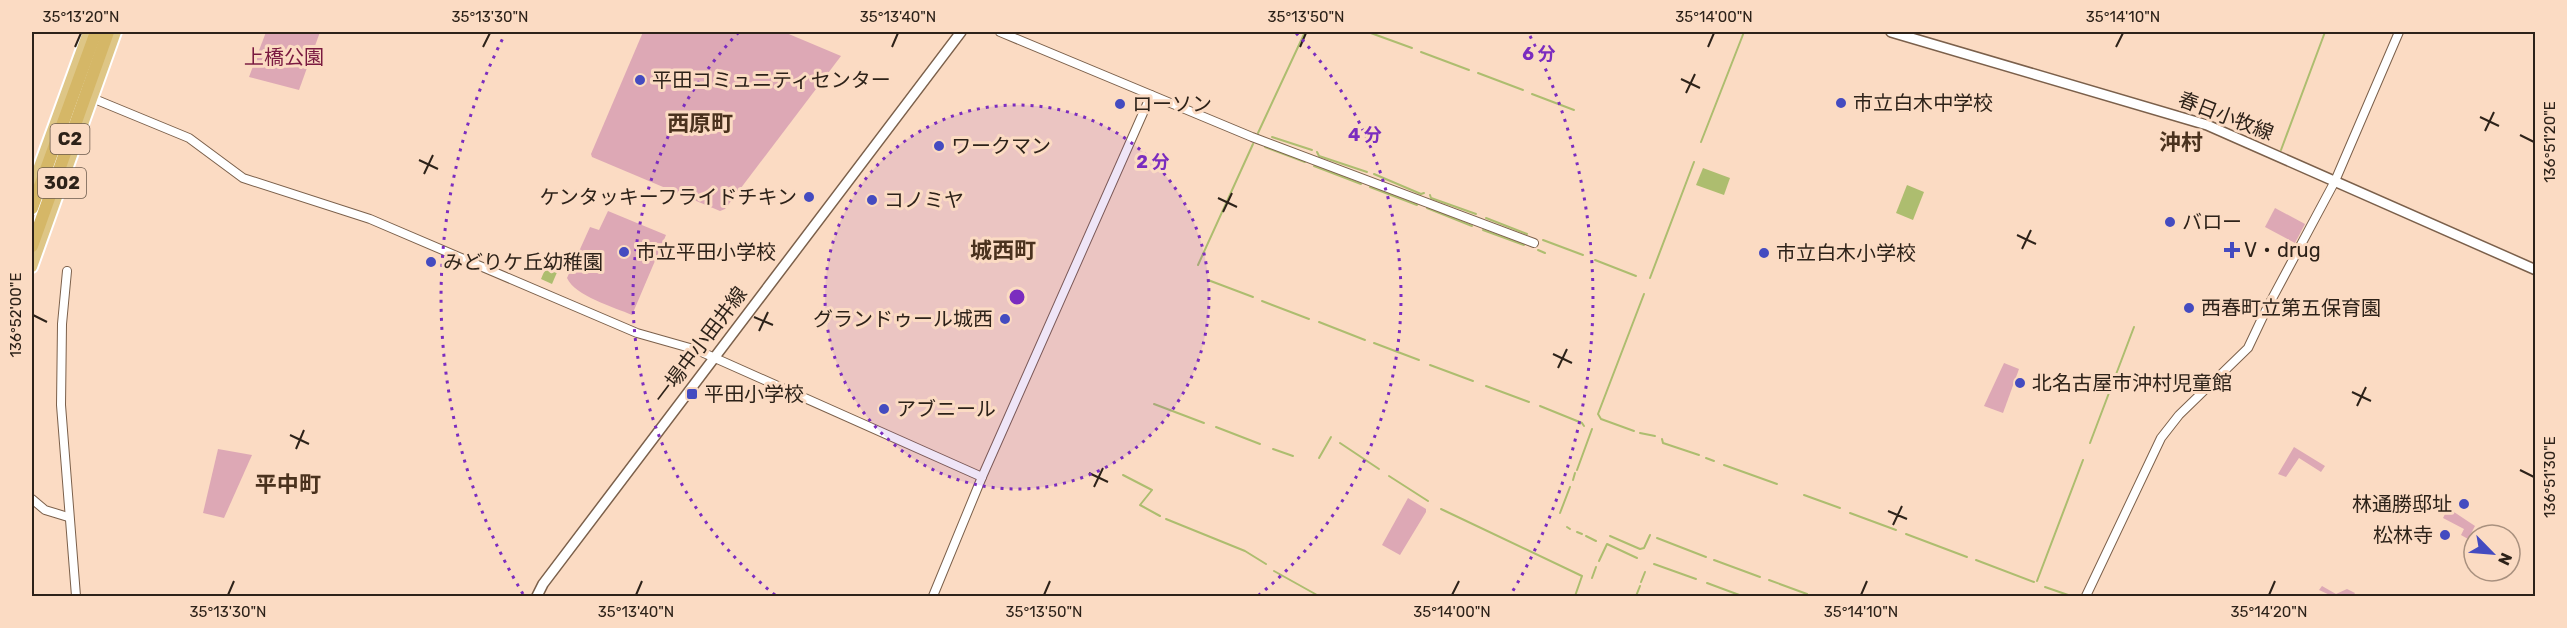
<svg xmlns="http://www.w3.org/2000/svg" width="2567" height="628" font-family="Rubik,'Noto Sans JP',sans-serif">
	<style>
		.green { fill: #dda8b5 }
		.water { fill: #adbd6f }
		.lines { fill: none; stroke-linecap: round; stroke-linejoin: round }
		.stream { stroke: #adbd6f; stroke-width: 2 }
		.tertiary-casing { stroke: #7b604b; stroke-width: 10 }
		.secondary-casing { stroke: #7b604b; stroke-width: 12 }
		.trunk-casing { stroke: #fff; stroke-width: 14 }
		.motorway-casing { stroke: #fff; stroke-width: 15 }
		.tertiary { stroke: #fff; stroke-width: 8 }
		.secondary { stroke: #fff; stroke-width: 9 }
		.trunk { stroke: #dec686; stroke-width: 10 }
		.motorway { stroke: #d5b767; stroke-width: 12 }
		.ticks { fill: none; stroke: #2d2219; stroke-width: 2 }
		.ring { fill: none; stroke: #7b2cbf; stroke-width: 3; stroke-dasharray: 3 6 }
		.poi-dot { fill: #444bc0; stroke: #fbdbc3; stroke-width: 2 }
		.labels { text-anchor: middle; stroke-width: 6; stroke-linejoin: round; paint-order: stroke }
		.shield { fill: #fbdbc3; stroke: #6b5a4c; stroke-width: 1.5 }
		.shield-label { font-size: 18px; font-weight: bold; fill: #2d2219 }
		.park-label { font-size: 20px; fill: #7a1a40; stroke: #fbdbc3 }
		.poi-label { font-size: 20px; fill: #2d2219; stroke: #fbdbc3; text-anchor: start }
		.street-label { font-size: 20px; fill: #2d2219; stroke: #fbdbc3 }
		.quarter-label { font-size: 22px; font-weight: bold; fill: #4a321e; stroke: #fbdbc3 }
		.centre { fill: #7b2cbf; stroke: #fbdbc3; stroke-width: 3 }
		.ring-label { font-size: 18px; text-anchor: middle; font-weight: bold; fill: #7b2cbf; stroke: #fbdbc3; stroke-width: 6; stroke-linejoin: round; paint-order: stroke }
		.neatline { fill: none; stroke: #2d2219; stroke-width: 2 }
		.ticks-label { font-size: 15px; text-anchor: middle; fill: #2d2219 }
	</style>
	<rect width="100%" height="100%" fill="#fbdbc3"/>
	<!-- green -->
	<g class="green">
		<polygon points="266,32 320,32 299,90 249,77"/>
		<polygon points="643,32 784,32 841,56 725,209 720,211 592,157 591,154"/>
		<polygon points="2275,208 2305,224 2295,243 2265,227"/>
		<path d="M 608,211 L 666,235 L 632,315 C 614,307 575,296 567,278 L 590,227 L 599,230 Z"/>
		<polygon points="2004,363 2019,369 2003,413 1984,406"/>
		<polygon points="2294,447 2325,466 2321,472 2299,458 2286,477 2278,474"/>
		<polygon points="218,449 252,455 224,518 203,513"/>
		<polygon points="1408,498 1426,509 1426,512 1400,555 1382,545"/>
		<polygon points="2448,508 2475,526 2468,539 2461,535 2464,529 2443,518"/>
		<polygon points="2322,586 2336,594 2347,589 2355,593 2353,596 2332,596 2319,590"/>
	</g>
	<!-- water -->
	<g class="water">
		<polygon points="1703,168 1730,178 1724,195 1696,185"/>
		<polygon points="1907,185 1924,192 1913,220 1896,213"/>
		<polygon points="553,251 564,256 552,284 541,279"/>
	</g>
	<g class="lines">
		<!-- stream -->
		<g class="stream">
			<polyline points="1368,32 1412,48"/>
			<polyline points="1421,52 1469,70"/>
			<polyline points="1478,73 1523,90"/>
			<polyline points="1532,94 1574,110"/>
			<polyline points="1258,133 1305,32"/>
			<polyline points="1272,137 1312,150"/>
			<polyline points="1701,142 1744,32"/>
			<polyline points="1265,147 1305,162"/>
			<polyline points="2281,150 2325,32"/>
			<polyline points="1317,152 1319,156 1367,172"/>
			<polyline points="1314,166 1361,184"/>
			<polyline points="1374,174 1421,194 1424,193"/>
			<polyline points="1370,187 1417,205"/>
			<polyline points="1430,195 1431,198 1476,214"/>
			<polyline points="1427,208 1472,226"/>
			<polyline points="1486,218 1527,234"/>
			<polyline points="1483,230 1524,245"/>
			<polyline points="1543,240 1583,255"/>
			<polyline points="1538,250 1545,253"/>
			<polyline points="1595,260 1636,276"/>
			<polyline points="1198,265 1253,144"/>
			<polyline points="1650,278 1694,162"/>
			<polyline points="1208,280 1253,297"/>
			<polyline points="1262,301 1309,319"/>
			<polyline points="1319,322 1365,340"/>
			<polyline points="1374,343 1419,360"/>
			<polyline points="1430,365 1473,381"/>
			<polyline points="1486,386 1529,402"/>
			<polyline points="1154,404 1204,423"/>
			<polyline points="1540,406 1582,423 1584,426"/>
			<polyline points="1216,427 1260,444"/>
			<polyline points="1634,431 1601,419 1598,414 1644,294"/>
			<polyline points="1640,433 1655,436"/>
			<polyline points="1662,439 1663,443 1699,455"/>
			<polyline points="1340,443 1379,469"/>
			<polyline points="2090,443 2134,327"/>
			<polyline points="1273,449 1293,456"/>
			<polyline points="1319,458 1331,437"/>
			<polyline points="1706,458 1714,461"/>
			<polyline points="1724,465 1777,484"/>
			<polyline points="1577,470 1592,429"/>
			<polyline points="1123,475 1152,490 1140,505 1160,516"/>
			<polyline points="1389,476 1428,501"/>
			<polyline points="1573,480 1575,473"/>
			<polyline points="1804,495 1840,508"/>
			<polyline points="1441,509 1582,576 1575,596"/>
			<polyline points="1560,513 1570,487"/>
			<polyline points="1850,513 1896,530"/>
			<polyline points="1166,519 1245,551 1266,564"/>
			<polyline points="1567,527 1570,529"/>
			<polyline points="1577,532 1582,534"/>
			<polyline points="1906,534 1967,557"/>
			<polyline points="1586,536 1596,541"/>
			<polyline points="1610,536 1640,549 1644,548 1650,535"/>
			<polyline points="1657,538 1706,557"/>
			<polyline points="1714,560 1760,577"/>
			<polyline points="1976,560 2034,582"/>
			<polyline points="1599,561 1607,544 1637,558"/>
			<polyline points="1654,564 1696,579"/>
			<polyline points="1274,571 1317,595"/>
			<polyline points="1592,578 1596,567"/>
			<polyline points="1769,580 1807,594"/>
			<polyline points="2037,581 2083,460"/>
			<polyline points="1641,582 1645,572"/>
			<polyline points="1707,583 1742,596"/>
			<polyline points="2045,587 2071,596"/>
			<polyline points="1636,596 1640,586"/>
		</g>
		<!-- tertiary casing -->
		<g class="tertiary-casing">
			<g id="tertiary">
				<polyline points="1000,32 1252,137 1534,243"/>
				<polyline points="92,98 189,138 243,178 370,219 637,333 697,350 982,477"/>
				<polyline points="67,271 62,324 61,405 76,596"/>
				<polyline points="32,499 45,510 68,517"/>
				<polyline points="933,596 982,477 1151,95"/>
				<polyline points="2086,596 2161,438 2179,415 2248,348 2266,310 2335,181 2399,32"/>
			</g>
		</g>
		<!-- secondary casing -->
		<g class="secondary-casing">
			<g id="secondary">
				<polyline points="1891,32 2207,125 2536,270"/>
				<polyline points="537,596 543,584 961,32"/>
			</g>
		</g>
		<!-- trunk casing -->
		<g class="trunk-casing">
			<g id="trunk">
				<polyline points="32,186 88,32"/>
				<polyline points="32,267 116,32"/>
			</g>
		</g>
		<!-- motorway casing -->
		<g class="motorway-casing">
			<g id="motorway">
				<polyline points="32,208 96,32"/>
				<polyline points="32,246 108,32"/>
			</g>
		</g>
		<!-- tertiary -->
		<use href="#tertiary" class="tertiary"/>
		<!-- secondary -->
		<use href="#secondary" class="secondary"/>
		<!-- trunk -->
		<use href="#trunk" class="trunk"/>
		<!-- motorway -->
		<use href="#motorway" class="motorway"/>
	</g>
	<!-- ticks -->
	<path class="ticks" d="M 75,47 L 81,33M 483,47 L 490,33M 892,47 L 898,33M 1300,47 L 1306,33M 1708,47 L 1714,33M 2116,47 L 2123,33M 1681,79 L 1700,88M 1686,93 L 1695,74M 2480,117 L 2499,126M 2485,131 L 2494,112M 2520,135 L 2534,142M 419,160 L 438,169M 424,174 L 433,155M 1218,198 L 1237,207M 1223,212 L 1232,193M 2017,235 L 2036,244M 2022,249 L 2031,230M 33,315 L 47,322M 754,317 L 773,325M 759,331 L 768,312M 1553,354 L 1572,363M 1558,368 L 1567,349M 2352,392 L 2371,401M 2357,406 L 2366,387M 290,435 L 309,444M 296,449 L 304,430M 2520,470 L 2534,477M 1089,473 L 1108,482M 1094,487 L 1103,468M 1888,511 L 1907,519M 1893,525 L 1902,506M 228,595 L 234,581M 636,595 L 642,581M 1044,595 L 1050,581M 1452,595 L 1459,581M 1861,595 L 1867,581M 2269,595 L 2275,581"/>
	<!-- distance rings -->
	<circle cx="1017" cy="297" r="192" fill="#7b2cbf" fill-opacity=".12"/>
	<g class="ring">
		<circle cx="1017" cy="297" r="192"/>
		<path d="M775 595A384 384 0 0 1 738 33M1296 33A384 384 0 0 1 1259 595"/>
		<path d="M523 594A576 576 0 0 1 504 36M1530 36A576 576 0 0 1 1511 594"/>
	</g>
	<!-- markers -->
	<g class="poi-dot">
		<circle cx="640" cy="80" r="6"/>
		<circle cx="1841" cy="103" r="6"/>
		<circle cx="1120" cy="104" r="6"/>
		<circle cx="939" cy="146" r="6"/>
		<circle cx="809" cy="197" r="6"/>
		<circle cx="872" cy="200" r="6"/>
		<circle cx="2170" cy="222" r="6"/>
		<path d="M2229 241h6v6h6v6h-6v6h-6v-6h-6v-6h6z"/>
		<circle cx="624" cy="252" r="6"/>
		<circle cx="1764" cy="253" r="6"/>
		<circle cx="431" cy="262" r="6"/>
		<circle cx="2189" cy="308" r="6"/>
		<circle cx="1005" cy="319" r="6"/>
		<circle cx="2020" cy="383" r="6"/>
		<rect x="686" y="388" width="12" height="12" rx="3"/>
		<circle cx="884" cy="409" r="6"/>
		<circle cx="2464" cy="504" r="6"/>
		<circle cx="2445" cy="535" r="6"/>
	</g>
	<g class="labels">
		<!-- shield labels -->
		<g class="shield">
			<rect x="50.5" y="124" width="39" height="30" rx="4.5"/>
			<rect x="38" y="168" width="48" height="30" rx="4.5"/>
		</g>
		<g class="shield-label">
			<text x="70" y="145">C2</text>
			<text x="62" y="189">302</text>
		</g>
		<!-- park labels -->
		<g class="park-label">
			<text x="284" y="64">上橋公園</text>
		</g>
		<!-- poi labels -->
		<g class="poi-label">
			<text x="652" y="87">平田コミュニティセンター</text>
			<text x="1853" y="110">市立白木中学校</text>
			<text x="1132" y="111">ローソン</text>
			<text x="951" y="153">ワークマン</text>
			<text x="797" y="204" text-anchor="end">ケンタッキーフライドチキン</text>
			<text x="884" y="207">コノミヤ</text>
			<text x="2182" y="229">バロー</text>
			<text x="2244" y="257">V・drug</text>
			<text x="636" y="259">市立平田小学校</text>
			<text x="1776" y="260">市立白木小学校</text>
			<text x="443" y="269">みどりケ丘幼稚園</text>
			<text x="2201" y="315">西春町立第五保育園</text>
			<text x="993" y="326" text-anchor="end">グランドゥール城西</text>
			<text x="2032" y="390">北名古屋市沖村児童館</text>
			<text x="704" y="401">平田小学校</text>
			<text x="896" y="416">アブニール</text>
			<text x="2452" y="511" text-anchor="end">林通勝邸址</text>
			<text x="2433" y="542" text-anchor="end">松林寺</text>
		</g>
		<!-- street labels -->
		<g class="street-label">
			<text transform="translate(2226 116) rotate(21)" y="7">春日小牧線</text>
			<text transform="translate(700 345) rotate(-53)" y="7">一場中小田井線</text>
		</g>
		<!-- quarter labels -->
		<g class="quarter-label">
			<text x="700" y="131">西原町</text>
			<text x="2181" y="150">沖村</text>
			<text x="1003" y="258">城西町</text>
			<text x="288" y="492">平中町</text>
		</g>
	</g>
	<circle cx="1017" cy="297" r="9" class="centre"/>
	<g class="ring-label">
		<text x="1539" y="60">6 分</text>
		<text x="1365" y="141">4 分</text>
		<text x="1153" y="168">2 分</text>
	</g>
	<!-- border -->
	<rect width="2567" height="628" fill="none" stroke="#fbdbc3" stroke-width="66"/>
	<!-- north arrow -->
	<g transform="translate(2492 553) rotate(115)"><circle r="28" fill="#fbdbc3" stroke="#a9917f" stroke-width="1.5"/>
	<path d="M0-4.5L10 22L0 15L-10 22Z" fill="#444bc0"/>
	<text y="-9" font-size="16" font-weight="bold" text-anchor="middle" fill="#2d2219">N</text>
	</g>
	<rect x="33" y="33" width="2501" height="562" class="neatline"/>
	<g class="ticks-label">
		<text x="81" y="22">35°13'20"N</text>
		<text x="490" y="22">35°13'30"N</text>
		<text x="898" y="22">35°13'40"N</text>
		<text x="1306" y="22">35°13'50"N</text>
		<text x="1714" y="22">35°14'00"N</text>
		<text x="2123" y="22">35°14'10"N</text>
		<text transform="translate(2550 142) rotate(-90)" y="5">136°51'20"E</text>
		<text transform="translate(16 315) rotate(-90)" y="5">136°52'00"E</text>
		<text transform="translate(2550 477) rotate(-90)" y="5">136°51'30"E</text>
		<text x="228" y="617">35°13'30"N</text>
		<text x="636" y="617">35°13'40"N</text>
		<text x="1044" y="617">35°13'50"N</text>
		<text x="1452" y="617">35°14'00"N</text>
		<text x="1861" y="617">35°14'10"N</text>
		<text x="2269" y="617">35°14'20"N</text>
	</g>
</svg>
